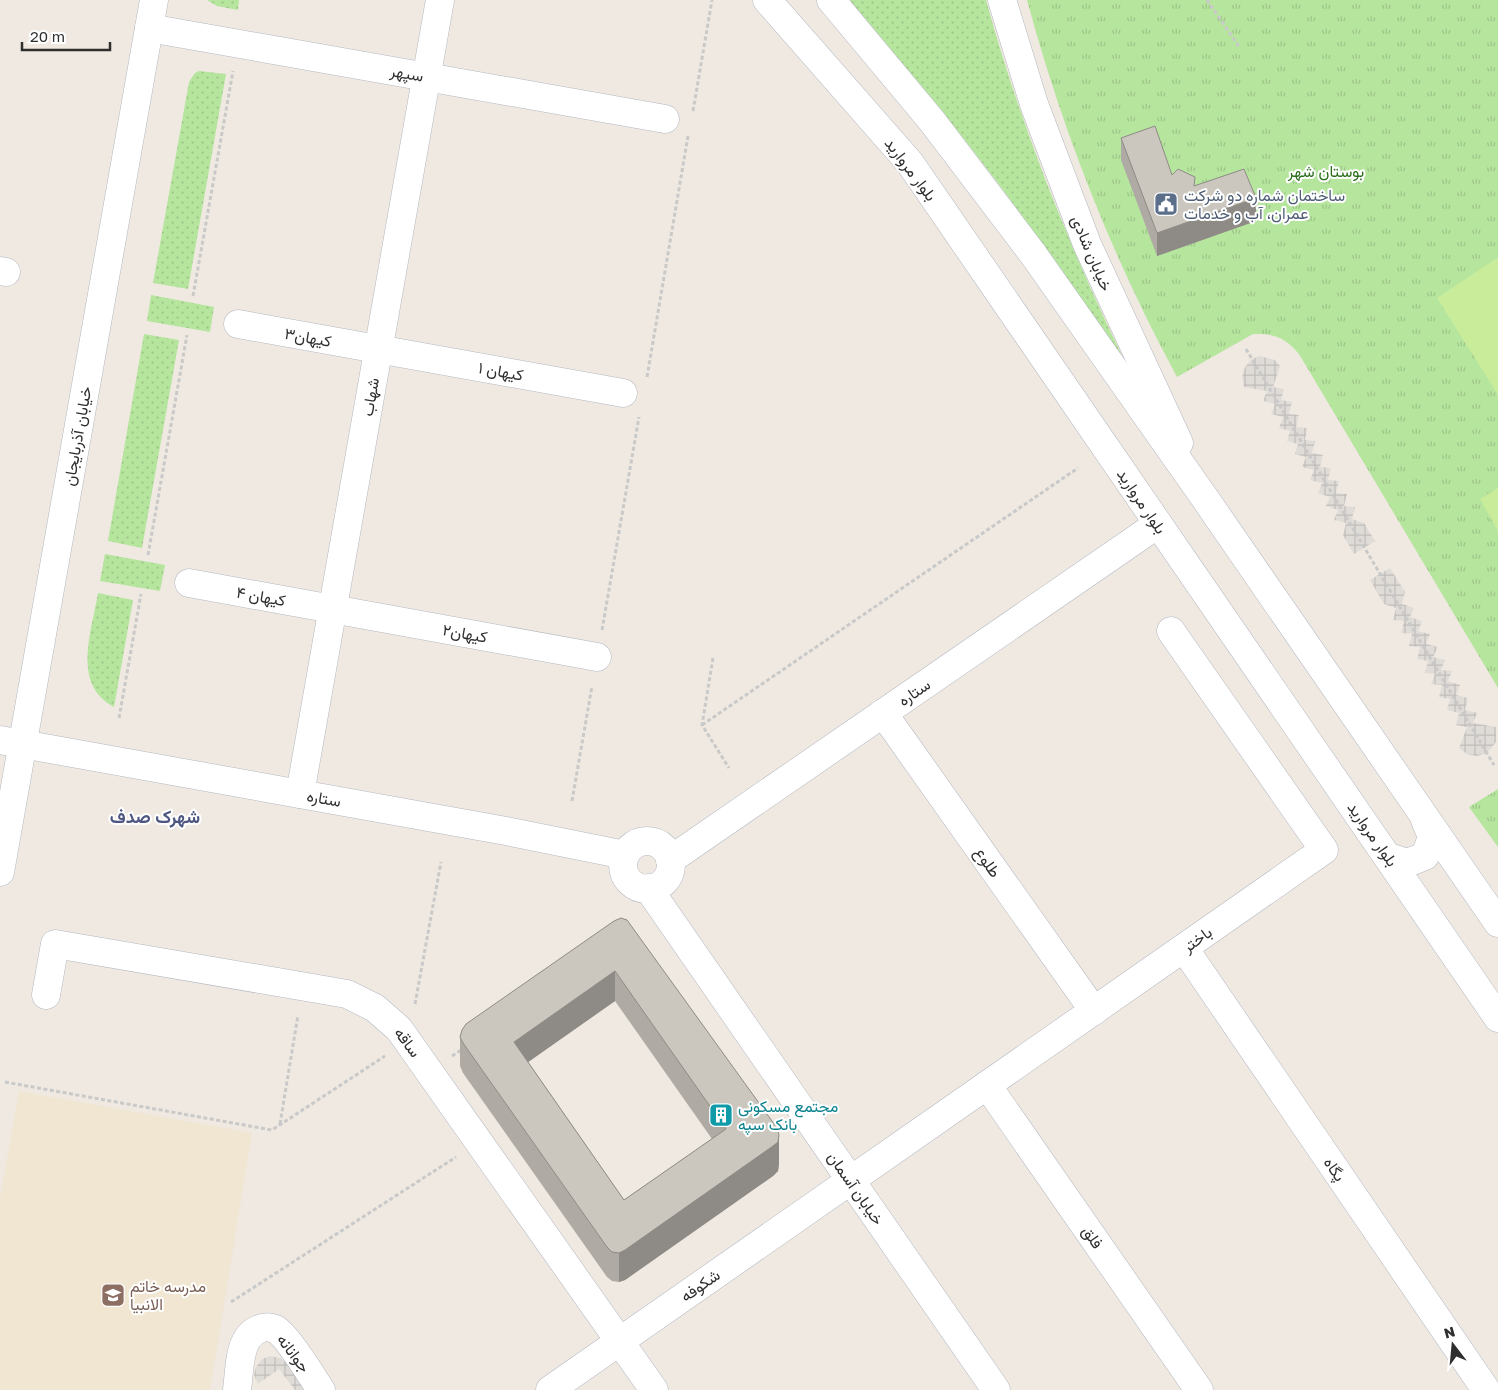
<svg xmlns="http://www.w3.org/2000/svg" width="1498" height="1390" font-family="'Golos Text',Vazirmatn,sans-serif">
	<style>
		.education { fill: #f0e6d1 }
		.grass { fill: url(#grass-dots) }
		.park { fill: url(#park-tufts) }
		.pitch { fill: #c9ec9a }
		.plaza { fill: url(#plaza-grid) }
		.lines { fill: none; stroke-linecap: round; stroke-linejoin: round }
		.minor-casing { stroke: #b4b7c1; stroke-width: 29 }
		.path { stroke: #c9c9c9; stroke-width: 3; stroke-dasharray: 4 2.5; stroke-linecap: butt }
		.minor { stroke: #fff; stroke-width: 28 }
		.wall { fill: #afaba4; fill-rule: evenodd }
		.shaded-wall { fill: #8e8b86 }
		.building { fill: #cbc7bf; stroke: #8e8b86; fill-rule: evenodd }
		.labels { text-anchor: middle; stroke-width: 4; stroke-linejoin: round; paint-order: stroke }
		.street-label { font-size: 16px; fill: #2e2e2e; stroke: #fff }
		.park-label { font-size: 16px; fill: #2c6e1b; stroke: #fff }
		.service-label { font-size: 16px; fill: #4e5e75; stroke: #fff; text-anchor: start }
		.culture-label { font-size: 16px; fill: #0d838f; stroke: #fff; text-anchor: start }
		.education-label { font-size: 16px; fill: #785e54; stroke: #fff; text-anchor: start }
		.neighbourhood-label { font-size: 18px; font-weight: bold; fill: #4d5680; stroke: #fff }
	</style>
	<defs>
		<pattern id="grass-dots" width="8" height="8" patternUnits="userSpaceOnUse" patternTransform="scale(1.25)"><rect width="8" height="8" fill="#b6e59e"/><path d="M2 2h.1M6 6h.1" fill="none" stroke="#9dc588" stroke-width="1.8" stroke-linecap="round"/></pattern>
		<pattern id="park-tufts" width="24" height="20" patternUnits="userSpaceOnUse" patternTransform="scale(1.25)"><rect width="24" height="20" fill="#b6e59e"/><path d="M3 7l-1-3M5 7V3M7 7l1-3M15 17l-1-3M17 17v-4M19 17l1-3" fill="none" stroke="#9dc588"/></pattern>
		<pattern id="plaza-grid" width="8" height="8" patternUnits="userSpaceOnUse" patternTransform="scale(1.25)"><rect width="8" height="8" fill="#dfdcd8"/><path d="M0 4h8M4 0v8" fill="none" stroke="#c0bdba"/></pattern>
	</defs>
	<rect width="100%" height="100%" fill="#efe9e1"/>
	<!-- education -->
	<polygon class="education" points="19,1091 252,1133 210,1390 0,1390 0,1199"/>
	<!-- grass -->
	<g class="grass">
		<polygon points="207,0 239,0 238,10 217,6"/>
		<path d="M 846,0 L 986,0 C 1023,134 1075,262 1137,386 C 1051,249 956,120 846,0 Z"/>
		<polygon points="199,71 226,74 188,289 153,283 189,82 195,73"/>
		<polygon points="151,295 214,307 210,332 147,321"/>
		<polygon points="144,334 179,340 142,548 108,541"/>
		<polygon points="105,554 165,565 160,591 100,581"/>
		<path d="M 98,593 L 133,600 L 114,707 C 71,684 92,631 98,593 Z"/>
	</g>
	<!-- park -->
	<g class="park">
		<path d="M 1027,0 L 1498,0 L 1498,688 L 1299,354 C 1286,338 1274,333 1253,334 L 1177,377 C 1113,259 1062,130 1027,0 Z"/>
		<polygon points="1498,789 1498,847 1469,807"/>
	</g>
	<!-- pitch -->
	<g class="pitch">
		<polygon points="1497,258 1498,260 1498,395 1437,298"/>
		<polygon points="1498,488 1498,531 1480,499"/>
	</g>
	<!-- plaza -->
	<g class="plaza">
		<polygon points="1260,356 1275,360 1280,366 1273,387 1284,389 1281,400 1292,402 1289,414 1299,415 1296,427 1307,428 1305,440 1315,441 1312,453 1323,455 1320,467 1331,468 1328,480 1339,481 1336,493 1347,494 1344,506 1355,507 1352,519 1364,523 1375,541 1354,554 1343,535 1346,523 1334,520 1338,510 1326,506 1330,497 1318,493 1322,483 1310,480 1314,470 1302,467 1306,457 1295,454 1298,444 1287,441 1290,431 1279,428 1283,417 1271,414 1275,404 1263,401 1267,391 1244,387 1242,377 1245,367 1252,359"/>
		<polygon points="1390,568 1405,592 1402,604 1414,608 1410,617 1422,621 1418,631 1430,634 1426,644 1438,647 1433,657 1445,660 1441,670 1452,671 1448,681 1460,685 1456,695 1468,698 1465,710 1477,713 1473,723 1496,727 1496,742 1487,753 1477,756 1467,754 1459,748 1467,727 1456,725 1459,713 1447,710 1450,699 1439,697 1442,685 1431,684 1435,674 1425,673 1428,661 1417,659 1420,647 1409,646 1412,634 1401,633 1404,621 1393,620 1396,608 1384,604 1370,580"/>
		<polygon points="270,1356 280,1358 287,1363 305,1390 295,1390 279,1369 258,1384 254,1375 256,1367 262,1359"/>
	</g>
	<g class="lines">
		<!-- minor casing -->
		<g class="minor-casing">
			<g id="minor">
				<polyline points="767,0 910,163 1498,1018"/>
				<polyline points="831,0 932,121 1033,254 1204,497 1498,923"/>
				<polyline points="1002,0 1034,104 1087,244 1179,443"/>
				<polyline points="149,28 665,119"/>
				<polyline points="0,271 6,272"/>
				<polyline points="238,324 623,393"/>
				<polyline points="189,583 597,657"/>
				<polyline points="883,713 1094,1011"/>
				<polyline points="0,740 506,831 625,855"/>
				<polyline points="300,794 440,0"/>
				<circle cx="647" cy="865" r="24"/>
				<polyline points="1389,857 1407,863 1425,856 1432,837 1425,820"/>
				<polyline points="670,860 1158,524"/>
				<polyline points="0,872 154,0"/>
				<polyline points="648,888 996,1390"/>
				<polyline points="1184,948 1486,1390"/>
				<polyline points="46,995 55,944 347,994 375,1008 399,1029 654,1390"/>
				<polyline points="987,1085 1199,1390"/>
				<path d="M 237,1390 C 239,1375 239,1354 246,1341 C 251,1331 264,1324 275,1329 C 286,1334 313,1378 321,1390"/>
				<polyline points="550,1390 1324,850 1171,631"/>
			</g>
		</g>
		<!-- path -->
		<g class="path">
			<polyline points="1207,0 1240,48"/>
			<polyline points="693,111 712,0"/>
			<polyline points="193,296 233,71"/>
			<polyline points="1246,349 1494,765"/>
			<polyline points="647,377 688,136"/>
			<polyline points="148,555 187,335"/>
			<polyline points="602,630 639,417"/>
			<polyline points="713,658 702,725 729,768"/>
			<polyline points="119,718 141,594"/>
			<polyline points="702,725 1078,468"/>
			<polyline points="572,801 592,686"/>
			<polyline points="415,1004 441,862"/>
			<polyline points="452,1056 464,1048"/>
			<polyline points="5,1082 272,1130 385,1056"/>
			<polyline points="280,1124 298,1015"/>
			<polyline points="231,1302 456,1157"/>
		</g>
		<!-- minor -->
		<use href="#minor" class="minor"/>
	</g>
	<!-- wall -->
	<g class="wall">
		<polygon points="1121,138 1172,175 1256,221 1157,256 1121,160"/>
		<path d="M 614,921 L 779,1164 L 778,1171 L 773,1176 L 625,1280 L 619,1282 L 612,1281 L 607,1277 L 463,1073 L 460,1066 L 460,1037 ZM 615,1001 L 712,1139 L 624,1200 L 528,1062 Z"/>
	</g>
	<!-- shaded-wall -->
	<g class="shaded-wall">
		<polygon points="1256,198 1256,221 1157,256 1157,233"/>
		<polygon points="615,971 615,1001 514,1072 514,1042"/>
		<polygon points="779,1135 779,1164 778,1171 773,1176 625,1280 619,1282 619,1253"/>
	</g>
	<!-- building -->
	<g class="building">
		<polygon points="1155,126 1172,175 1178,169 1195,177 1194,186 1244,169 1256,198 1157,233 1121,138"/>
		<path d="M 621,918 L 627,920 L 777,1128 L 779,1135 L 778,1142 L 773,1146 L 625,1250 L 619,1253 L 612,1252 L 607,1247 L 463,1043 L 460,1037 L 462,1030 L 466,1024 L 614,921 ZM 615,971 L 726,1129 L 624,1200 L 514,1042 Z"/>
	</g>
	<!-- icons -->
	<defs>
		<g id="civic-square" transform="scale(1.25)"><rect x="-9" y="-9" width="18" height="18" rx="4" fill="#5c6f8a" stroke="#fff"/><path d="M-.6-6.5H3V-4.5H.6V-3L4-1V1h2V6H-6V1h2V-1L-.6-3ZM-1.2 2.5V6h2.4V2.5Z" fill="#fff"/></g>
		<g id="building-square" transform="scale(1.25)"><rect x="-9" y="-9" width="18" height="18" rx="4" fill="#0f9aa8" stroke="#fff"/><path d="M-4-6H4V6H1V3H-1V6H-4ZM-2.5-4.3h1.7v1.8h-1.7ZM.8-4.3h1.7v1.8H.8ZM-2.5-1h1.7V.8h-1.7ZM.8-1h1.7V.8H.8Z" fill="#fff"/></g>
		<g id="school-square" transform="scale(1.25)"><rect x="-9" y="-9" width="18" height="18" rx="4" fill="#8d6e63" stroke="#fff"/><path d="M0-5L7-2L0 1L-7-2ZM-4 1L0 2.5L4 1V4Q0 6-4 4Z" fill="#fff"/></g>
	</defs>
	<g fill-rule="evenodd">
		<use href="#civic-square" x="1166" y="204"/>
		<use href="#building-square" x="721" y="1115"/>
		<use href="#school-square" x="113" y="1295"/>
	</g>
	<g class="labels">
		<!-- street labels -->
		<g class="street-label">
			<text transform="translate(407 73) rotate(10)" y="6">سپهر</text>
			<text transform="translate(911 169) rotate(53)" y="6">بلوار مروارید</text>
			<text transform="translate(1092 253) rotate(67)" y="6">خیابان شادی</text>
			<text transform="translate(308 337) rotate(10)" y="6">کیهان۳</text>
			<text transform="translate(501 371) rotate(10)" y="6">کیهان ۱</text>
			<text transform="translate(370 397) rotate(-80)" y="6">شهاب</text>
			<text transform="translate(77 436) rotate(-80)" y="6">خیابان آذربایجان</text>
			<text transform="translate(1142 501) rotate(56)" y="6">بلوار مروارید</text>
			<text transform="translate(261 596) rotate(10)" y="6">کیهان ۴</text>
			<text transform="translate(465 633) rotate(10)" y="6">کیهان۲</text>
			<text transform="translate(914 692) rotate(-34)" y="6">ستاره</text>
			<text transform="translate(324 798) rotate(10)" y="6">ستاره</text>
			<text transform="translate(1373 834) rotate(55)" y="6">بلوار مروارید</text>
			<text transform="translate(988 862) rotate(55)" y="6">طلوع</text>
			<text transform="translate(1197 939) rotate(-35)" y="6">باختر</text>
			<text transform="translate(408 1042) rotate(53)" y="6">ساقه</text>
			<text transform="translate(1335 1169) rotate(56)" y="6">پگاه</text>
			<text transform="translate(856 1188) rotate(55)" y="6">خیابان آسمان</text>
			<text transform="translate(1093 1237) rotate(55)" y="6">فلق</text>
			<text transform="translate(700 1285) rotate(-35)" y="6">شکوفه</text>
			<text transform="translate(294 1353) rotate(53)" y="6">جوانانه</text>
		</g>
		<!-- park labels -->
		<g class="park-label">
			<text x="1326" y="177">بوستان شهر</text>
		</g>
		<!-- service labels -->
		<g class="service-label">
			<text x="1184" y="201">ساختمان شماره دو شرکت<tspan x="1184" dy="18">عمران، آب و خدمات</tspan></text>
		</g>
		<!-- culture labels -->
		<g class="culture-label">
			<text x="738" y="1112">مجتمع مسکونی<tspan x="738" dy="18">بانک سپه</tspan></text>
		</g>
		<!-- education labels -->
		<g class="education-label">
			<text x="130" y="1292">مدرسه خاتم<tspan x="130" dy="18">الانبیا</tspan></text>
		</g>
		<!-- neighbourhood labels -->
		<g class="neighbourhood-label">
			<text x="155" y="823">شهرک صدف</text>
		</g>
	</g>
	<!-- north arrow -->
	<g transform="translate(1453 1345) rotate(344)" stroke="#ffffff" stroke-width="4" paint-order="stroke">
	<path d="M0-4L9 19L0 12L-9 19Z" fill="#2e2e2e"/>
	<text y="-8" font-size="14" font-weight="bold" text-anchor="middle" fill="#2e2e2e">N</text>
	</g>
	<!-- scale -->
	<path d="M22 42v8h88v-8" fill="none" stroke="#2e2e2e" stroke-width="2.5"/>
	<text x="30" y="42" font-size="15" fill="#2e2e2e" stroke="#ffffff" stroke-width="4" paint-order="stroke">20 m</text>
</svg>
